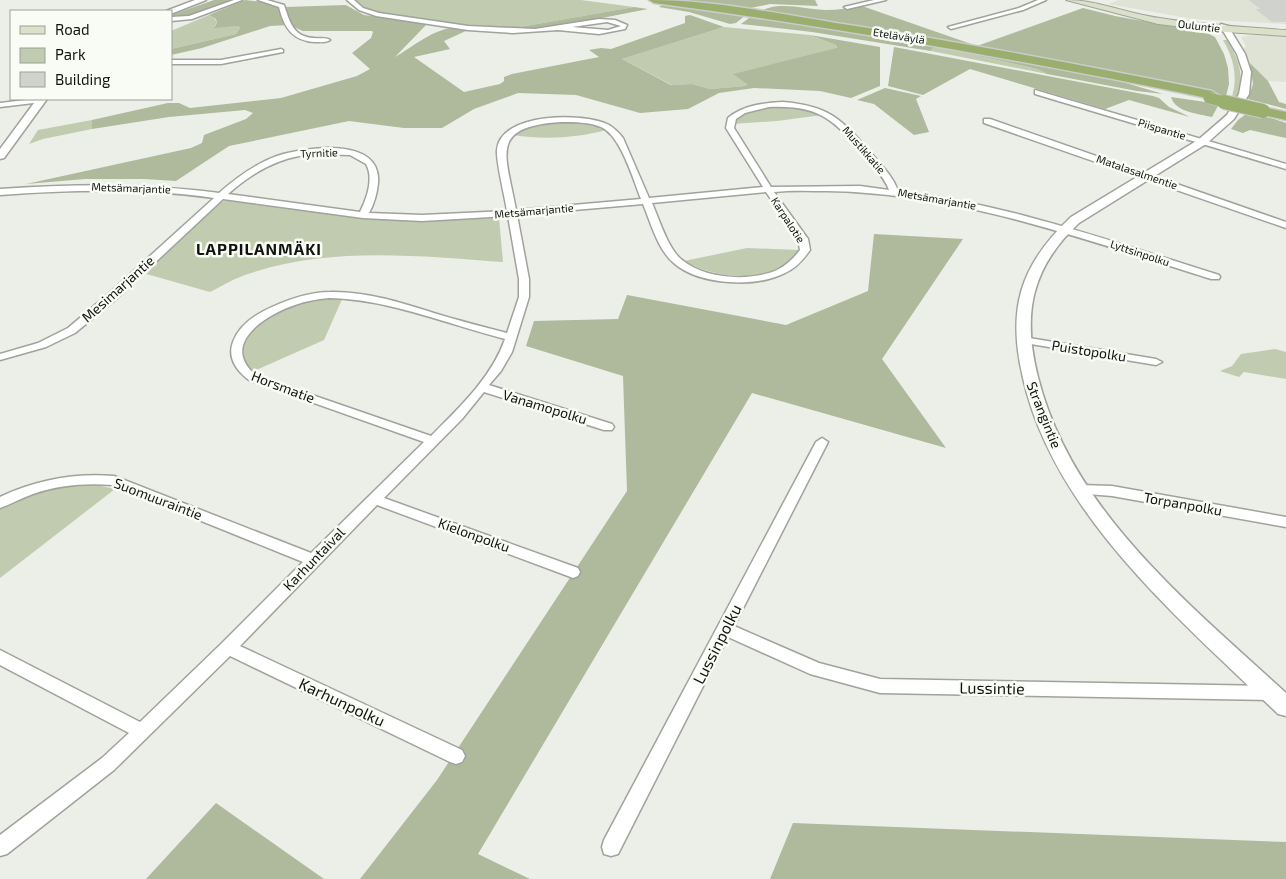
<svg xmlns="http://www.w3.org/2000/svg" width="1286" height="879" font-family="'Exo 2',sans-serif">
	<style>
		.built { fill: #dee3d6 }
		.green { fill: #c1cbb0 }
		.forest { fill: #aeba9b }
		.building { fill: #d0d3cd }
		.lines { fill: none; stroke-linecap: round; stroke-linejoin: round }
		.minor-casing { stroke: #a0a29c; stroke-width: 3 }
		.tertiary-casing { stroke: #a0a29c; stroke-width: 3 }
		.secondary-casing { stroke: #a0a29c; stroke-width: 2 }
		.trunk-casing { stroke: #cbcbcb; stroke-width: 3 }
		.minor { fill: #fff; fill-rule: evenodd }
		.tertiary { fill: #fff; fill-rule: evenodd }
		.secondary { fill: #d9e1c9; fill-rule: evenodd }
		.trunk { fill: #9aae6e; fill-rule: evenodd }
		.trunk-bridge-far1-casing { stroke: #cbcbcb; stroke-width: 12; stroke-linecap: butt }
		.trunk-bridge-casing { stroke: #cbcbcb; stroke-width: 16; stroke-linecap: butt }
		.trunk-bridge-far1 { stroke: #9aae6e; stroke-width: 11 }
		.trunk-bridge { stroke: #9aae6e; stroke-width: 14 }
		.labels { text-anchor: middle; stroke-width: 5; stroke-linejoin: round; paint-order: stroke }
		.far-street-label { font-size: 11px; fill: #121311; stroke: #f9fcf5 }
		.street-label { font-size: 14px; fill: #121311; stroke: #f9fcf5 }
		.far-district-label { font-size: 16px; font-weight: bold; letter-spacing: 1px; fill: #121311; stroke: #f9fcf5 }
		.near-street-label { font-size: 16px; fill: #121311; stroke: #f9fcf5 }
	</style>
	<rect width="100%" height="100%" fill="#eceee8"/>
	<!-- built -->
	<g class="built">
		<polygon points="1119,0 1286,0 1286,24 1193,19 1108,4"/>
		<polygon points="1254,35 1286,36 1286,82 1268,81 1250,63 1243,50 1246,46 1241,37"/>
	</g>
	<!-- green -->
	<g class="green">
		<polygon points="354,0 581,0 634,7 514,28 475,27 385,14 362,7"/>
		<polygon points="209,15 215,19 217,23 214,27 238,26 240,28 236,34 171,49 171,31"/>
		<polygon points="724,27 810,35 836,45 837,49 734,74 747,83 745,86 710,89 692,84 672,85 622,59"/>
		<path d="M 1223,40 L 1227,40 C 1239,59 1245,77 1237,98 L 1232,97 C 1238,77 1234,59 1223,40 Z"/>
		<polygon points="935,44 982,52 983,57 1037,69 1047,74 931,51"/>
		<polygon points="765,108 795,108 822,115 777,121 732,124 741,115"/>
		<polygon points="92,120 92,129 43,139 29,144 38,130"/>
		<path d="M 550,122 L 586,123 L 607,130 C 576,138 544,140 513,135 L 529,126 Z"/>
		<path d="M 230,200 L 417,221 L 499,218 L 503,262 C 418,256 330,246 248,274 C 235,278 222,286 210,292 L 143,273 L 220,202 Z"/>
		<path d="M 747,248 L 800,250 C 774,285 718,280 684,261 Z"/>
		<path d="M 332,297 L 343,297 L 324,340 L 254,371 L 244,361 C 236,317 300,301 332,297 Z"/>
		<polygon points="1275,349 1286,352 1286,379 1244,372 1239,377 1220,371 1232,366 1241,354"/>
		<path d="M 77,484 L 97,485 L 115,489 L 0,578 L 0,508 C 26,494 48,489 77,484 Z"/>
	</g>
	<!-- forest -->
	<g class="forest">
		<polygon points="214,0 233,0 193,15 171,18 171,15"/>
		<path d="M 245,0 L 273,3 L 285,7 L 346,5 L 364,15 L 427,24 L 395,57 C 416,45 443,20 468,30 L 444,41 L 450,49 L 414,57 L 464,92 L 500,84 L 504,81 L 504,77 L 512,74 L 599,57 L 589,50 L 601,48 L 611,49 L 685,23 L 685,16 L 690,15 L 724,27 L 622,59 L 671,85 L 692,84 L 710,89 L 745,86 L 747,84 L 733,74 L 837,48 L 836,45 L 810,35 L 880,47 L 880,86 L 851,98 L 820,91 L 754,88 L 719,93 L 688,109 L 640,113 L 576,95 L 518,93 L 474,109 L 442,128 L 404,128 L 349,121 L 229,146 L 176,181 L 144,179 L 85,179 L 26,184 L 191,148 L 202,143 L 204,135 L 246,119 L 253,113 L 245,110 L 169,117 L 92,129 L 92,120 L 168,103 L 179,103 L 190,108 L 281,98 L 357,76 L 370,69 L 352,53 L 371,38 L 373,32 L 372,31 L 303,31 L 289,25 L 270,26 L 202,48 L 171,55 L 171,49 L 236,34 L 240,28 L 238,26 L 214,28 L 217,23 L 216,19 L 209,15 Z"/>
		<polygon points="680,0 815,0 818,6 770,4 746,9"/>
		<polygon points="664,3 747,14 736,23 730,24 689,12 659,7"/>
		<path d="M 862,6 L 977,46 L 1083,8 L 1115,16 L 1207,33 L 1215,37 L 1224,54 L 1228,68 L 1229,84 L 1226,96 L 950,41 L 760,12 C 777,0 807,10 826,10 C 838,10 850,8 862,6 Z"/>
		<polygon points="634,7 648,9 556,27 527,31 514,28"/>
		<polygon points="753,15 935,44 931,51 812,32 741,24"/>
		<polygon points="894,47 1153,96 1159,98 1169,107 1190,117 1129,100 1105,109 970,69 923,95 888,86"/>
		<polygon points="982,52 1106,77 1163,94 1137,91 1047,74 1037,69 979,56"/>
		<polygon points="1250,63 1268,81 1279,102 1286,104 1286,109 1248,99 1253,84"/>
		<polygon points="885,88 921,96 916,99 929,132 914,135 874,104 857,100"/>
		<path d="M 1171,97 L 1219,104 L 1212,117 C 1199,114 1175,112 1171,97 Z"/>
		<polygon points="1246,114 1271,118 1286,123 1286,138 1250,130 1243,133 1231,129 1238,120"/>
		<polygon points="874,234 963,239 882,359 946,448 752,393 478,854 530,879 360,879 437,780 627,491 623,376 526,346 534,321 618,319 627,295 786,325 868,291"/>
		<polygon points="216,803 324,879 146,879"/>
		<polygon points="793,823 1286,842 1286,879 770,879"/>
	</g>
	<!-- building -->
	<polygon class="building" points="1249,0 1286,0 1286,22 1272,22 1255,9 1260,9"/>
	<g class="lines">
		<!-- minor casing -->
		<g class="minor-casing">
			<g id="minor">
				<polygon points="234,0 242,0 192,19 171,21 171,17 189,16"/>
				<path d="M 258,0 L 267,0 L 284,5 C 290,22 293,37 314,38 C 320,39 325,37 330,40 C 326,43 320,42 315,42 C 293,41 284,28 279,7 Z"/>
				<path d="M 347,0 L 354,0 L 363,8 L 379,13 L 468,26 L 535,29 L 599,19 L 615,20 L 627,25 L 625,29 L 599,34 L 558,30 L 513,33 L 468,30 L 376,16 L 359,10 ZM 607,22 L 621,26 L 608,30 L 572,27 Z"/>
				<polygon points="874,0 886,0 847,9 844,7"/>
				<polygon points="1038,0 1046,0 1023,10 951,29 948,27 1019,8"/>
				<polygon points="281,49 283,50 283,52 221,64 171,64 171,60 221,60"/>
				<polygon points="1035,90 1286,164 1286,169 1035,94"/>
				<polygon points="34,99 46,100 42,102 0,107 0,103"/>
				<path d="M 783,102 C 830,106 841,119 871,153 C 881,165 893,176 898,191 C 1008,204 1113,242 1219,275 L 1220,277 L 1219,279 L 1211,279 C 1086,240 960,193 827,191 C 810,191 792,190 774,192 L 808,239 L 810,250 C 803,260 796,268 785,273 C 756,288 700,285 675,264 C 658,251 651,223 643,204 L 517,215 L 529,279 L 529,297 L 512,352 L 501,371 L 489,385 L 612,424 L 614,427 L 612,430 L 604,430 L 484,392 L 462,419 L 384,498 L 578,568 L 580,572 L 578,576 L 573,578 L 568,576 L 377,505 L 240,646 L 462,750 L 465,756 L 462,762 L 456,764 L 450,762 L 230,656 L 114,770 L 7,854 L 0,856 L 0,835 L 102,758 L 129,733 L 0,665 L 0,650 L 140,722 L 222,643 L 303,562 L 112,485 C 85,483 59,485 33,494 C 22,498 11,504 0,508 L 0,497 C 36,480 74,473 114,476 L 311,553 L 424,442 L 249,380 C 237,371 227,358 233,342 C 239,325 256,314 272,307 C 290,299 309,292 330,292 C 366,291 403,303 437,314 C 460,321 484,327 507,333 L 519,297 L 519,279 L 508,216 L 422,221 L 363,218 L 223,199 L 115,300 L 75,333 L 46,347 L 0,360 L 0,354 L 38,343 L 68,328 L 107,295 L 214,198 C 142,188 72,190 0,195 L 0,189 C 76,184 143,183 219,193 C 236,178 255,164 277,156 C 305,147 382,136 378,183 C 377,193 374,204 369,213 L 422,215 L 507,211 C 505,197 496,162 497,150 C 500,112 584,112 609,125 C 614,128 619,133 623,138 L 649,198 L 763,187 L 726,128 L 728,118 C 743,105 764,103 783,102 ZM 769,107 C 819,105 833,119 864,155 C 873,167 884,176 889,190 L 860,186 L 771,187 L 734,128 L 736,119 L 745,113 ZM 561,122 C 575,122 588,122 601,127 C 621,136 633,179 641,199 L 516,210 C 506,154 488,127 561,122 ZM 313,154 L 350,155 L 366,164 C 374,178 367,198 360,212 L 228,194 C 253,172 279,157 313,154 ZM 766,192 L 798,239 L 800,250 C 794,258 787,265 777,270 C 750,282 705,279 682,260 C 668,249 659,219 652,203 ZM 329,298 C 388,299 447,324 505,339 C 492,377 459,408 431,436 L 257,376 C 218,345 265,315 295,305 C 306,301 317,299 329,298 Z"/>
				<polygon points="984,119 990,119 1286,222 1286,228 984,123"/>
				<polygon points="1023,337 1156,359 1162,362 1156,365 1019,342 1018,340"/>
				<polygon points="822,438 828,442 734,626 819,663 880,679 1271,686 1277,688 1279,693 1277,698 1271,700 880,693 810,674 728,637 618,854 611,856 604,854 602,847 604,840 816,442"/>
				<polygon points="1080,485 1112,486 1286,517 1286,527 1112,496 1075,493 1073,490 1075,487"/>
			</g>
		</g>
		<!-- tertiary casing -->
		<g class="tertiary-casing">
			<g id="tertiary">
				<polygon points="195,0 206,0 173,13 166,11"/>
				<path d="M 1221,24 L 1228,26 L 1245,54 L 1251,72 L 1249,94 L 1234,119 L 1206,144 L 1079,223 C 1031,268 1022,314 1038,377 C 1071,510 1189,604 1286,693 L 1286,716 L 1278,714 C 1181,620 1054,515 1023,378 C 1007,310 1019,266 1071,217 L 1198,140 L 1227,115 L 1239,94 L 1243,72 L 1237,54 L 1220,26 Z"/>
				<polygon points="37,99 47,99 4,158 0,159 0,149"/>
			</g>
		</g>
		<!-- secondary casing -->
		<g class="secondary-casing">
			<path id="secondary" d="M 1066,0 C 1098,0 1128,14 1160,18 C 1202,25 1244,27 1286,30 L 1286,36 L 1226,32 L 1158,24 Z"/>
		</g>
		<!-- trunk casing -->
		<g class="trunk-casing">
			<g id="trunk">
				<path d="M 649,0 C 712,0 775,13 836,23 C 962,42 1087,66 1212,91 L 1218,95 L 1212,99 C 1027,61 841,28 654,3 Z"/>
				<polygon points="1263,107 1286,112 1286,120 1259,114 1257,111"/>
			</g>
		</g>
		<!-- minor -->
		<use href="#minor" class="minor"/>
		<!-- tertiary -->
		<use href="#tertiary" class="tertiary"/>
		<!-- secondary -->
		<use href="#secondary" class="secondary"/>
		<!-- trunk -->
		<use href="#trunk" class="trunk"/>
		<!-- trunk-bridge-far1 casing -->
		<g class="trunk-bridge-far1-casing">
			<polyline id="trunk-bridge-far1" points="1209,98 1229,103"/>
		</g>
		<!-- trunk-bridge casing -->
		<g class="trunk-bridge-casing">
			<polyline id="trunk-bridge" points="1224,102 1263,111"/>
		</g>
		<!-- trunk-bridge-far1 -->
		<use href="#trunk-bridge-far1" class="trunk-bridge-far1"/>
		<!-- trunk-bridge -->
		<use href="#trunk-bridge" class="trunk-bridge"/>
	</g>
	<g class="labels">
		<!-- far-street labels -->
		<g class="far-street-label">
			<text transform="translate(1199 26) rotate(7)" y="4">Ouluntie</text>
			<text transform="translate(899 36) rotate(9)" y="4">Eteläväylä</text>
			<text transform="translate(1162 129) rotate(17)" y="4">Piispantie</text>
			<text transform="translate(864 150) rotate(49)" y="4">Mustikkatie</text>
			<text transform="translate(319 153) rotate(-2)" y="4">Tyrnitie</text>
			<text transform="translate(1137 172) rotate(19)" y="4">Matalasalmentie</text>
			<text transform="translate(131 188) rotate(2)" y="4">Metsämarjantie</text>
			<text transform="translate(937 199) rotate(10)" y="4">Metsämarjantie</text>
			<text transform="translate(534 211) rotate(-5)" y="4">Metsämarjantie</text>
			<text transform="translate(788 220) rotate(57)" y="4">Karpalotie</text>
			<text transform="translate(1140 253) rotate(18)" y="4">Lyttsinpolku</text>
		</g>
		<!-- street labels -->
		<g class="street-label">
			<text transform="translate(118 289) rotate(-42)" y="5">Mesimarjantie</text>
			<text transform="translate(1089 351) rotate(9)" y="5">Puistopolku</text>
			<text transform="translate(283 387) rotate(21)" y="5">Horsmatie</text>
			<text transform="translate(545 407) rotate(17)" y="5">Vanamopolku</text>
			<text transform="translate(1044 415) rotate(68)" y="5">Strangintie</text>
			<text transform="translate(158 499) rotate(21)" y="5">Suomuuraintie</text>
			<text transform="translate(1183 504) rotate(10)" y="5">Torpanpolku</text>
			<text transform="translate(474 535) rotate(20)" y="5">Kielonpolku</text>
			<text transform="translate(314 559) rotate(-46)" y="5">Karhuntaival</text>
		</g>
		<!-- far-district labels -->
		<g class="far-district-label">
			<text x="259" y="255">LAPPILANMÄKI</text>
		</g>
		<!-- near-street labels -->
		<g class="near-street-label">
			<text transform="translate(717 644) rotate(-63)" y="6">Lussinpolku</text>
			<text transform="translate(992 688) rotate(1)" y="6">Lussintie</text>
			<text transform="translate(342 702) rotate(25)" y="6">Karhunpolku</text>
		</g>
	</g>
	<!-- legend -->
	<rect x="10" y="10" width="162" height="90" fill="#f9fcf5" stroke="#9d9f9a"/>
	<rect x="20" y="26" width="25" height="8" fill="#d9e1c9" stroke="#9d9f9a"/>
	<text x="55" y="35" font-size="15" fill="#121311">Road</text>
	<rect x="20" y="48" width="25" height="15" fill="#c1cbb0" stroke="#9d9f9a"/>
	<text x="55" y="60" font-size="15" fill="#121311">Park</text>
	<rect x="20" y="72" width="25" height="15" fill="#d0d3cd" stroke="#9d9f9a"/>
	<text x="55" y="85" font-size="15" fill="#121311">Building</text>
</svg>
